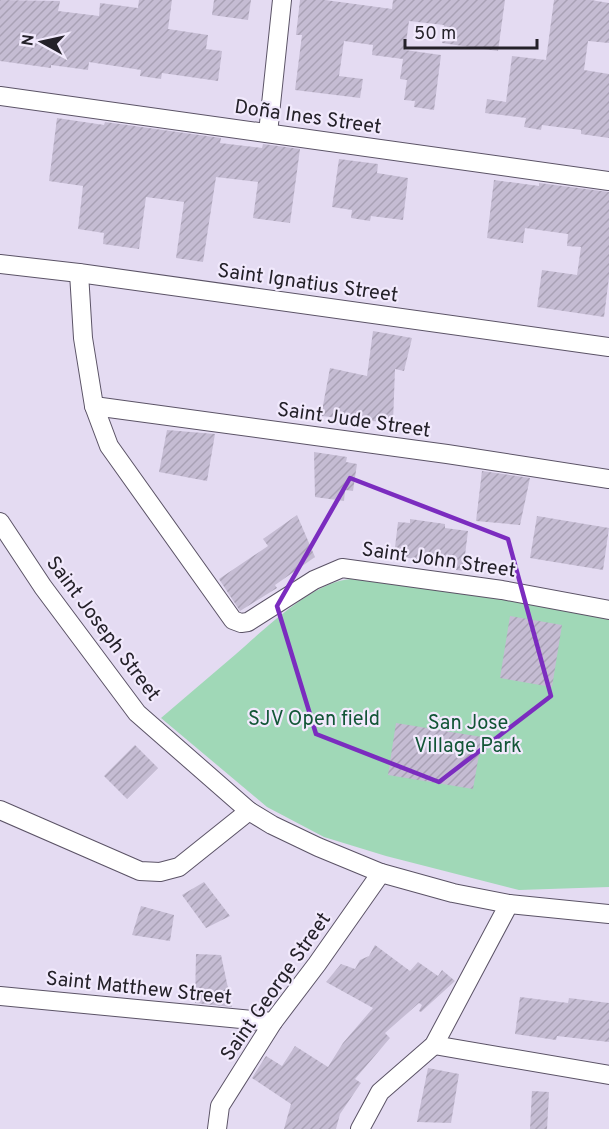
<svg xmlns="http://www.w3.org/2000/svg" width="609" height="1129" font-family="Overpass,sans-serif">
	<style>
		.green { fill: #a0d8b7 }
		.building { fill: url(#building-hatch) }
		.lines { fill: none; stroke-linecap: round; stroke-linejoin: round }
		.minor-casing { stroke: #5b5366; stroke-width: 20 }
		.minor { stroke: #fff; stroke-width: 18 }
		.marked { fill: none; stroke: #7b2cbf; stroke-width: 4.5; stroke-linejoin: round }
		.labels { text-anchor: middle; stroke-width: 4.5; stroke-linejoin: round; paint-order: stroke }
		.street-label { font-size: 20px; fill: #242129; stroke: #f1e9fc }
		.park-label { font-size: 20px; fill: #125536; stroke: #f1e9fc }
	</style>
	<defs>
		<pattern id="building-hatch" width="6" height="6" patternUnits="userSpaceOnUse" patternTransform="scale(1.5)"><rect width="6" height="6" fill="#c5bcd3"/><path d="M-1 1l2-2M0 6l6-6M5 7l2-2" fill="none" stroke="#a9a1b5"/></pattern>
	</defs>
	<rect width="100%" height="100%" fill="#e4dbf2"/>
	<!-- green -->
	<path class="green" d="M 351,579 L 490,597 L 609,617 L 609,887 L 519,890 L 386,856 L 324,837 L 267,807 L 161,718 C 186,697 211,675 236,654 C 264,630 313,581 351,579 Z"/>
	<!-- building -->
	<g class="building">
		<polygon points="0,0 60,1 58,11 99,16 100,3 138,8 139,0 172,0 168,29 208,35 206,49 222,51 218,81 162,73 161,79 140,76 141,70 89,62 88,70 51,65 51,68 0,61"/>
		<polygon points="214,0 251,0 248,20 212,15"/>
		<polygon points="300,0 325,0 392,9 393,0 505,0 498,51 442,43 444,25 409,21 405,50 441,55 434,110 414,107 415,101 404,100 407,80 400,79 403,59 372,55 373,45 344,41 339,76 363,79 360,98 295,90 302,35 296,35"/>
		<polygon points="554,0 591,0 609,3 609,43 588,41 584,70 609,74 609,138 581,134 581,130 542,125 541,130 524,127 526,118 485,113 487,99 506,102 512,56 546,60"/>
		<polygon points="57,118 104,125 105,122 221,138 220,143 262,148 263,144 300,149 290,223 253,218 258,182 216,177 203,262 176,258 184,202 146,197 139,249 103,244 104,233 78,229 83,186 49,181"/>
		<polygon points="339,159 378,164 377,173 408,178 403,220 371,216 370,221 351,218 352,210 332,207"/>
		<polygon points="494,180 539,186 539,183 609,192 609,277 604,317 537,307 542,270 577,275 581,247 567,246 568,234 525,228 523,243 487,238"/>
		<polygon points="373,331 412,338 404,371 395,369 393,423 321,416 330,368 367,376"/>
		<polygon points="167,430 215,434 207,481 159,472"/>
		<polygon points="314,452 347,457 346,462 357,464 353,491 345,490 344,501 315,497"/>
		<polygon points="482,471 530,478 520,525 476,521"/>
		<polygon points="297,515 315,557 275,585 277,588 240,611 219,579 268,546 263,539"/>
		<polygon points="537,516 609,528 603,570 530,558"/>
		<polygon points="410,519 445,524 445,528 468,531 463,571 437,567 438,562 394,556 398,522 410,523"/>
		<polygon points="510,616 562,625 552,687 500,678"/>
		<polygon points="396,723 482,737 473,789 388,775"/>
		<polygon points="135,745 158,768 127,799 104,776"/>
		<polygon points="204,882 230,916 206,928 182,895"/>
		<polygon points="141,906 174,915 170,941 132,935"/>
		<polygon points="375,945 410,971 418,962 438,976 442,970 455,981 421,1012 419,1011 422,1005 419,1003 385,1033 390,1038 355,1079 361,1083 340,1114 336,1129 284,1129 291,1104 252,1078 266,1056 282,1066 295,1046 328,1067 343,1043 373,1008 326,982 341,964 355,969 360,960 369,956"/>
		<polygon points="196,954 221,955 232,1007 195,1003"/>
		<polygon points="520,997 568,1003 569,998 609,1003 609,1042 557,1036 556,1040 515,1034"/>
		<polygon points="428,1068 459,1074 451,1123 417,1122"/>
		<polygon points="532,1091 549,1092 547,1129 530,1129"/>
	</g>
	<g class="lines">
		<!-- minor casing -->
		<g class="minor-casing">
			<g id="minor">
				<polyline points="0,96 609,181"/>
				<polyline points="268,133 282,0"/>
				<polyline points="0,264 79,273 609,347"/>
				<polyline points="79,273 83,338 94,406 109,446 233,620 241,623 248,622 314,580 342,568 502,590 609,610"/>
				<polyline points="94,406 447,454 609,479"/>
				<polyline points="0,522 43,587 137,713 249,811 272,825 318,847 381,873 453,893 509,904 609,914"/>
				<polyline points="0,810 140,871 160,872 179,867 249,811"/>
				<polyline points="0,996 273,1022"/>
				<polyline points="434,1045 609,1075"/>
				<polyline points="217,1129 220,1106 273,1022 317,964 381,873"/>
				<polyline points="360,1129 380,1092 434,1045 509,904"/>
			</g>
		</g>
		<!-- minor -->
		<use href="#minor" class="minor"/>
	</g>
	<!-- marked area -->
	<path class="marked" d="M 350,478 L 508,539 L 551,696 L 439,782 L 316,734 L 277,606 Z"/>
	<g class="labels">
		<!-- street labels -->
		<g class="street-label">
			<text transform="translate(308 116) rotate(8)" y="7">Doña Ines Street</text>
			<text transform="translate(308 282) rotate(8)" y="7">Saint Ignatius Street</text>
			<text transform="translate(354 419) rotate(8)" y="7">Saint Jude Street</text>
			<text transform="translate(439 559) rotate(8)" y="7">Saint John Street</text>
			<text transform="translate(104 628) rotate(53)" y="7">Saint Joseph Street</text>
			<text transform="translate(275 986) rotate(-55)" y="7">Saint George Street</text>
			<text transform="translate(139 987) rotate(6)" y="7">Saint Matthew Street</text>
		</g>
		<!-- park labels -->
		<g class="park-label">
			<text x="314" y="725">SJV Open field</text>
			<text x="468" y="729">San Jose<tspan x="468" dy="23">Village Park</tspan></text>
		</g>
	</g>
	<!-- north arrow -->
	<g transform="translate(42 42) rotate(278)" stroke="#f1e9fc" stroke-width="4.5" paint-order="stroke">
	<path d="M0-4.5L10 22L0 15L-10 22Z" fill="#242129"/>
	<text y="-9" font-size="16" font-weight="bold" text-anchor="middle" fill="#242129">N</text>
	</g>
	<!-- scale -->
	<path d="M405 39v9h132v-9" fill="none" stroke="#242129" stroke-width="3"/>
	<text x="414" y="39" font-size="18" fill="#242129" stroke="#f1e9fc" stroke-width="4.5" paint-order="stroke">50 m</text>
</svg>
